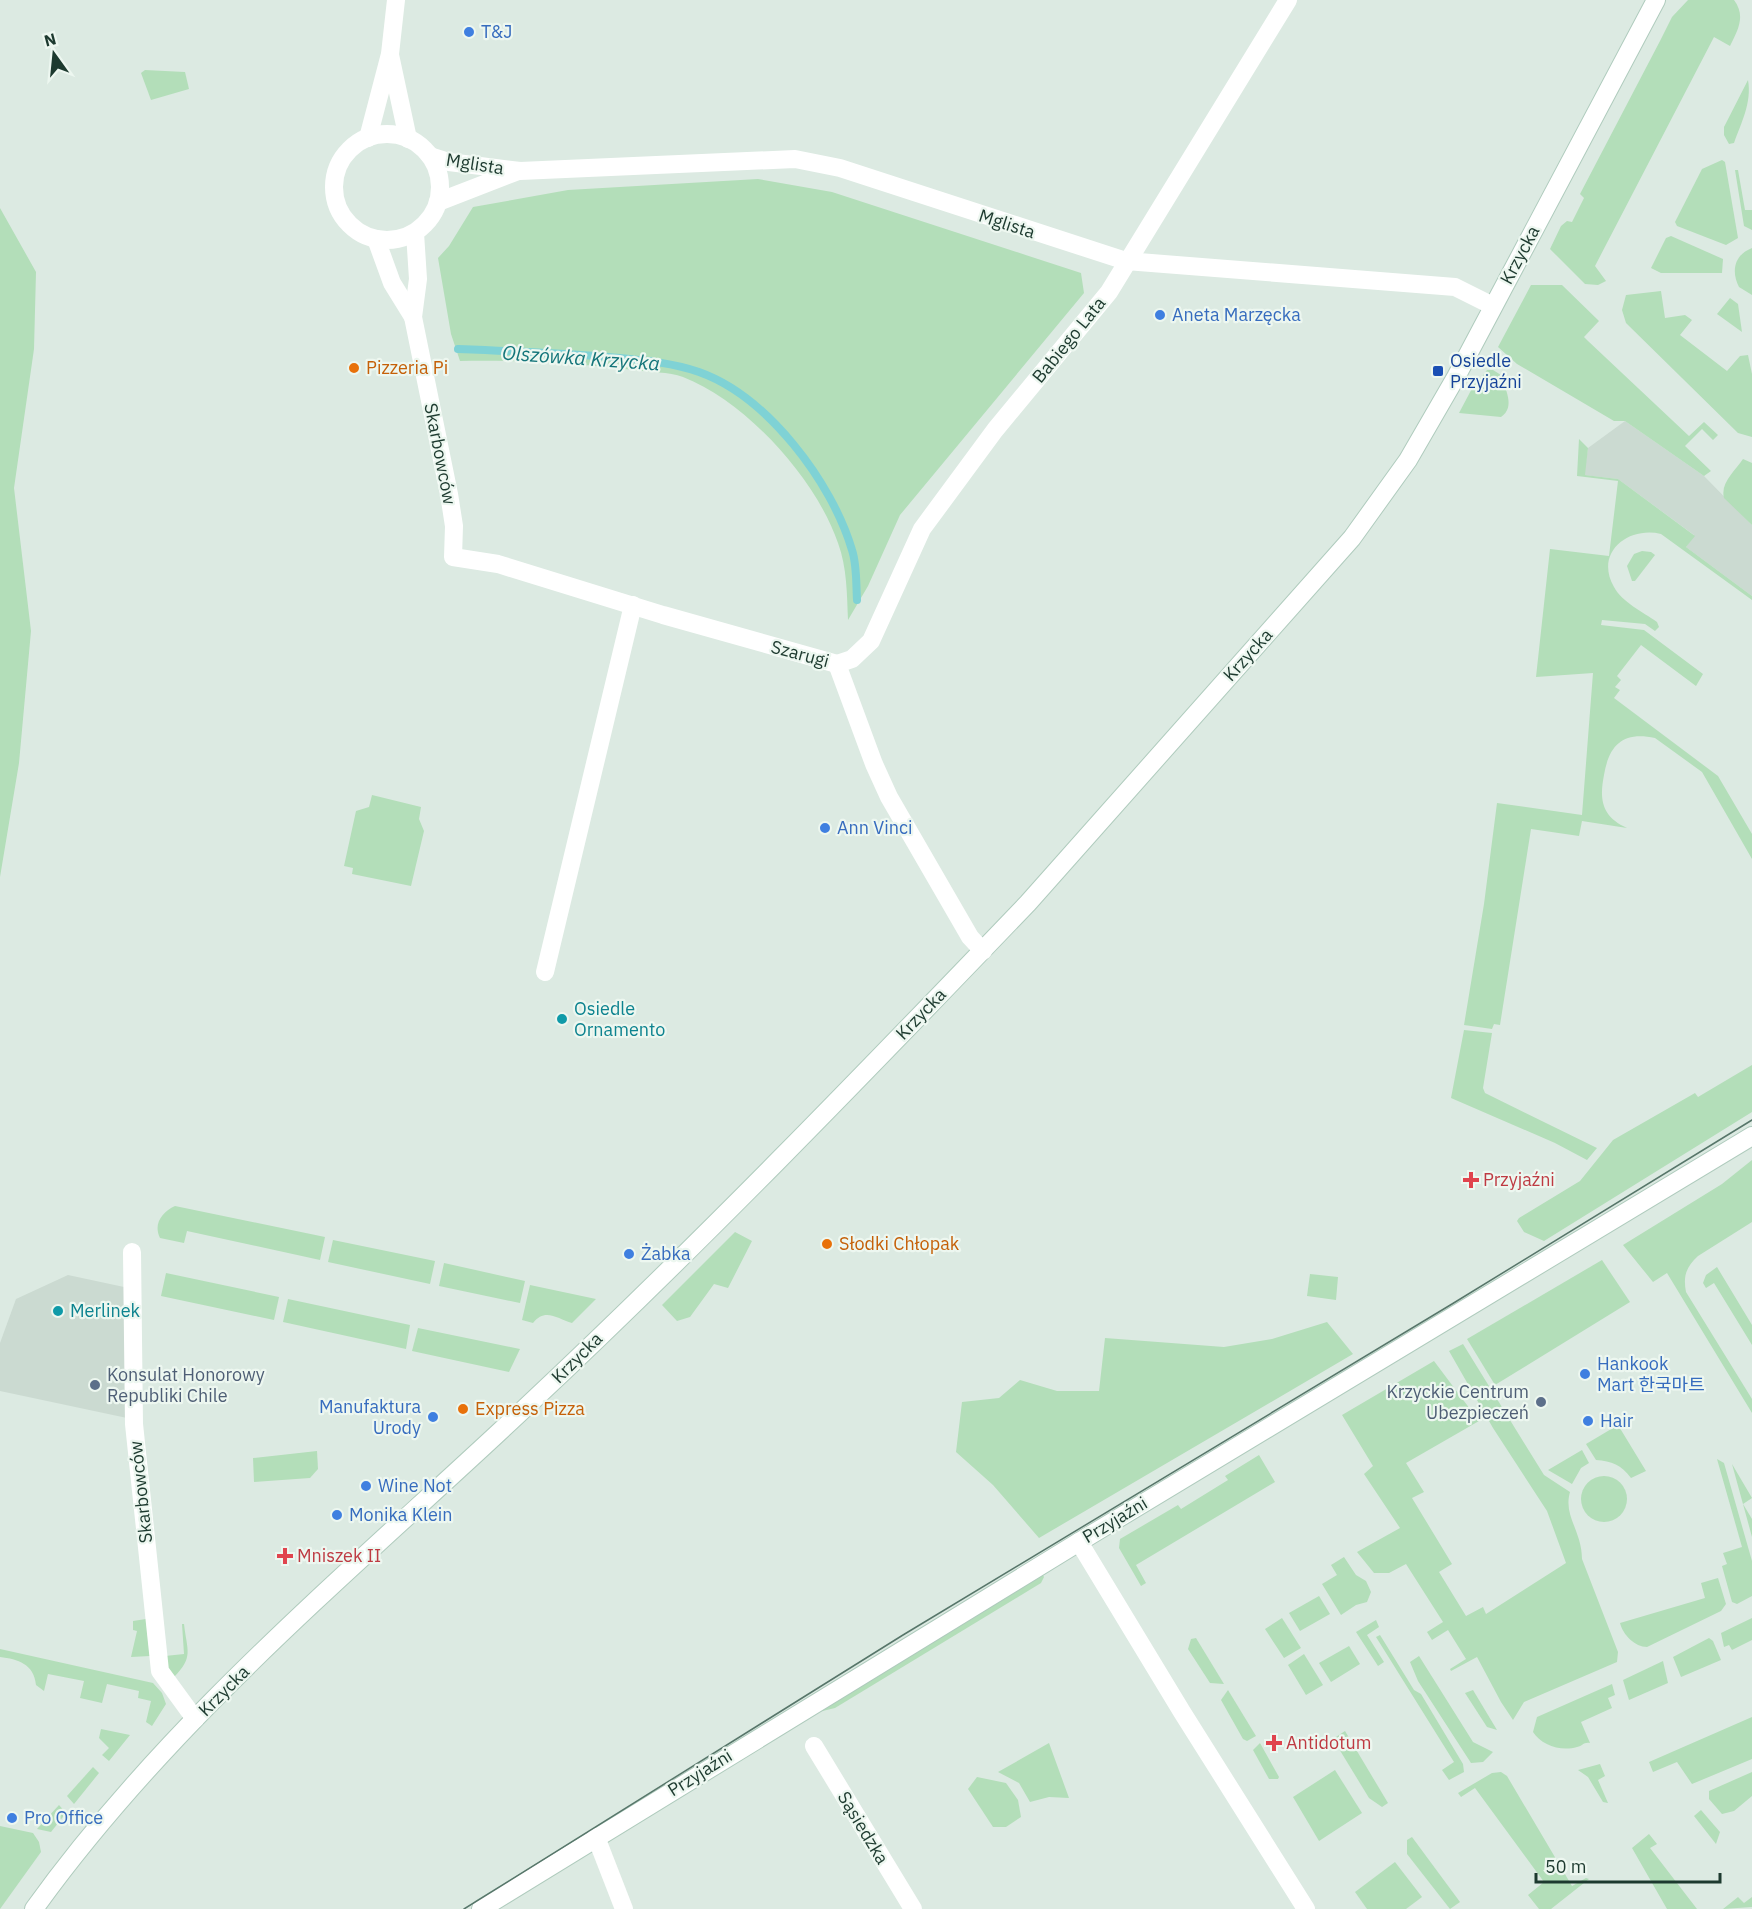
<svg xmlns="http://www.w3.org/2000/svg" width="1752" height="1909" font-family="'IBM Plex Sans','Noto Sans KR',sans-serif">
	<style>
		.built { fill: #cbdad1 }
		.green { fill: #b3deb9 }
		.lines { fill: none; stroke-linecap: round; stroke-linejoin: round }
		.stream { stroke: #7fd2d5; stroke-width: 8 }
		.secondary-casing { stroke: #afcbbd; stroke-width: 20 }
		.street { stroke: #fff; stroke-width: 18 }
		.secondary { stroke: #fff; stroke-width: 18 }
		.tram { stroke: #57766a; stroke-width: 1.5 }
		.shop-dot { fill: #3f7fe0; stroke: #edf7f0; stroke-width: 2 }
		.food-dot { fill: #e8710a; stroke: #edf7f0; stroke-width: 2 }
		.transit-dot { fill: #1a4fb4; stroke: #edf7f0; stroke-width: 2 }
		.culture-dot { fill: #0f9aa8; stroke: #edf7f0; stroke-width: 2 }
		.health-dot { fill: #e0444e; stroke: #edf7f0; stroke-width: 2 }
		.service-dot { fill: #5c6f8a; stroke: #edf7f0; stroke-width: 2 }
		.labels { text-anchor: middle; stroke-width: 4.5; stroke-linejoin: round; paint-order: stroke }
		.shop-label { font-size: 18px; fill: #366cbe; stroke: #edf7f0; text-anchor: start }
		.street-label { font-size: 18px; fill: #1d3a2f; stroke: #edf7f0 }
		.transit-label { font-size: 18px; fill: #164399; stroke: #edf7f0; text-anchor: start }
		.food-label { font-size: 18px; fill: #c56008; stroke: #edf7f0; text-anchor: start }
		.culture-label { font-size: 18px; fill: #0d838f; stroke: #edf7f0; text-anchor: start }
		.health-label { font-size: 18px; fill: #be3a42; stroke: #edf7f0; text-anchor: start }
		.service-label { font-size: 18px; fill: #4e5e75; stroke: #edf7f0; text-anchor: start }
		.water-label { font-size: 20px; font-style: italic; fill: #14757a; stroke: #edf7f0 }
	</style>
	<rect width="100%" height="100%" fill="#dceae2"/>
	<!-- built -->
	<g class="built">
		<polygon points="1625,421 1704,476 1752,525 1752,596 1686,547 1694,535 1618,479 1584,475 1588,448"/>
		<polygon points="68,1275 124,1287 127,1418 0,1391 0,1343 16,1299"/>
	</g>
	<!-- green -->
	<g class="green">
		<path d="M 1688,0 L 1734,0 C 1746,16 1738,30 1730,46 L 1714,37 L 1595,266 L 1606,281 L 1598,285 L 1585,284 L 1550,249 L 1561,226 L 1567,221 L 1572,222 L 1584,198 L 1580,194 L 1660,41 L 1672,17 Z"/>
		<polygon points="145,70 185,72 189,89 151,100 141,73"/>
		<path d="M 1748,80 C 1752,103 1741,123 1734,143 L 1729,144 L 1724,135 L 1724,127 Z"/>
		<polygon points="1722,160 1725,162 1738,238 1726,245 1677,226 1675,222 1702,169"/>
		<polygon points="1735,170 1738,170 1745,210 1752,210 1752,230 1744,226"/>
		<path d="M 758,179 L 832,192 L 1081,273 L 1084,293 L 900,515 L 868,586 L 848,620 C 847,595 847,567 838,543 C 816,479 747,402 683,377 C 669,372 649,372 634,370 C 576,363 519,360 460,361 L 451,334 L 438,258 L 449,246 L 473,207 L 568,190 Z"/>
		<polygon points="0,208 36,272 34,349 14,488 31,631 19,763 0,877"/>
		<polygon points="1671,236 1723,259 1722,273 1661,273 1651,268 1666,238"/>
		<path d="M 1752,248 L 1752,295 L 1739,287 C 1731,271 1734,255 1752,248 Z"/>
		<polygon points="1531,285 1562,285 1599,321 1584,337 1588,341 1689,436 1704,422 1718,435 1713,440 1702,429 1685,446 1711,471 1704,476 1625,421 1614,421 1517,364 1498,347"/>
		<polygon points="1661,291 1665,318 1685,315 1692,320 1680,335 1727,371 1740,356 1748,355 1752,374 1752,437 1738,433 1626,323 1622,310 1626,295"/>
		<polygon points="1730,298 1738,304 1742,332 1717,314"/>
		<path d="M 1487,370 L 1493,370 L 1501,375 C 1505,389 1516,407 1501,417 L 1459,413 L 1477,379 L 1481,378 Z"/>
		<path d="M 1579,439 L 1588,448 L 1585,475 L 1618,479 L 1695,536 L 1686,547 L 1752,596 L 1752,600 L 1661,534 C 1629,526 1594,552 1614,587 C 1622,602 1643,612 1657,622 L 1659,627 L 1655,631 L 1645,624 L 1602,620 L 1601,625 L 1644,630 L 1703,674 L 1696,686 L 1641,645 L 1617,676 L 1621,680 L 1615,687 L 1620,690 L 1614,698 L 1718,776 L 1752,834 L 1752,859 L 1702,772 L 1655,738 C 1623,731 1609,745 1604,775 C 1599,800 1602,817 1627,828 L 1582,821 L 1579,836 L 1531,829 L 1500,1025 L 1494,1024 L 1492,1029 L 1464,1025 L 1484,904 L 1497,803 L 1582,815 L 1593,673 L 1536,677 L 1550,549 L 1609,556 L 1618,481 L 1577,476 Z"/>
		<path d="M 1743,459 L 1752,463 L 1752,525 L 1724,498 C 1720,483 1735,471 1743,459 Z"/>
		<polygon points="1642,551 1651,552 1655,555 1635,581 1632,581 1627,566 1634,554"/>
		<polygon points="372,795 421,807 419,819 424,831 411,886 352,874 353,868 344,866 356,811 369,807"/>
		<polygon points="1464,1030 1492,1033 1483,1088 1485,1093 1597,1148 1587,1160 1555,1143 1451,1098"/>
		<polygon points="1752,1065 1752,1112 1544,1241 1524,1232 1517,1221 1519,1218 1580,1181 1613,1140 1695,1093 1698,1097"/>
		<path d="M 1752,1160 L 1752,1222 L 1698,1256 C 1686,1267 1683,1276 1686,1292 L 1752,1399 L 1752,1413 L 1667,1273 L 1653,1282 L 1623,1245 L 1722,1184 Z"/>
		<path d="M 175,1206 L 325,1237 L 320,1260 L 187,1231 L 184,1243 L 160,1238 C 153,1224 162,1212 175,1206 Z"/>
		<polygon points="735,1232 752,1241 728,1288 714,1284 690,1317 677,1321 662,1305"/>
		<polygon points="333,1240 435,1261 430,1284 328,1262"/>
		<polygon points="1602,1260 1630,1302 1495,1385 1467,1339"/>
		<polygon points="444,1263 525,1281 520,1303 439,1286"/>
		<polygon points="1717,1267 1752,1325 1752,1345 1714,1283 1706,1288 1703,1283 1706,1275"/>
		<polygon points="166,1273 279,1297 274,1320 161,1296"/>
		<polygon points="1310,1274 1338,1277 1336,1300 1307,1296"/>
		<path d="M 530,1285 L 596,1299 L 572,1323 C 558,1319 545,1307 533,1323 L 522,1320 Z"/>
		<polygon points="288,1299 410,1325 406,1349 283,1322"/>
		<polygon points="1327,1322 1353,1354 1039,1538 993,1485 956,1452 962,1402 999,1398 1020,1380 1057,1391 1099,1391 1105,1338 1224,1347 1272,1339"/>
		<polygon points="418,1328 520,1349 509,1372 412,1351"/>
		<path d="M 1463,1344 L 1544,1475 L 1570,1492 C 1563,1516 1582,1531 1582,1559 L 1618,1652 L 1617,1662 L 1524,1702 L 1513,1720 L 1501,1702 L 1477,1657 L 1451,1671 L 1450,1669 L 1466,1659 L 1448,1630 L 1432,1640 L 1427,1632 L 1443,1622 L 1406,1564 L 1389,1573 L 1374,1573 L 1357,1552 L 1400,1528 L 1364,1474 L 1373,1466 L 1342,1415 L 1434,1361 L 1479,1421 L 1406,1463 L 1424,1492 L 1412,1498 L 1452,1564 L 1439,1572 L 1466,1616 L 1483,1607 L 1486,1614 L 1566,1563 L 1547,1511 L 1493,1428 L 1449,1351 Z"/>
		<path d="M 1618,1425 L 1646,1471 L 1631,1478 C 1621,1465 1612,1461 1596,1460 L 1586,1444 Z"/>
		<polygon points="1582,1450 1589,1463 1581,1468 1572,1484 1548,1470"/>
		<polygon points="317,1451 318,1469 310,1478 254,1482 253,1458"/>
		<polygon points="1259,1455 1275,1482 1136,1565 1146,1583 1141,1586 1119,1548 1120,1539 1178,1505 1181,1509 1228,1480 1225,1476"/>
		<polygon points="1717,1459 1724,1463 1752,1561 1752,1596 1737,1604 1732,1602 1722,1566 1727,1564 1723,1553 1742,1547"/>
		<polygon points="1732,1464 1752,1498 1743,1504 1752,1519 1752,1537"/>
		<circle cx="1604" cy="1499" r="23"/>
		<polygon points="1344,1557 1356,1575 1366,1581 1371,1592 1367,1602 1356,1605 1341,1615 1322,1584 1337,1575 1331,1565"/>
		<polygon points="1042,1573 1044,1577 1041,1583 835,1708 810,1714"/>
		<path d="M 1718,1578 L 1726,1604 L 1721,1611 L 1647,1647 C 1635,1647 1623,1635 1620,1623 L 1705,1598 L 1701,1583 Z"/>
		<polygon points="1319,1596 1330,1614 1300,1631 1289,1613"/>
		<polygon points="1282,1618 1301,1648 1284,1658 1265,1629"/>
		<polygon points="1752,1618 1752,1640 1732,1650 1729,1645 1724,1647 1721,1633"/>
		<polygon points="146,1619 150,1656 131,1657 137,1631 133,1630 133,1621"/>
		<polygon points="1376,1620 1379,1627 1367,1635 1384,1662 1378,1666 1356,1632"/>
		<path d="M 182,1624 L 184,1624 C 187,1651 194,1657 174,1677 L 167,1667 L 165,1656 L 184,1654 Z"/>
		<polygon points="1380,1635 1414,1690 1421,1694 1463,1764 1464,1772 1449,1780 1442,1770 1454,1762 1376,1637"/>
		<polygon points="1196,1638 1224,1684 1210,1683 1188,1649 1191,1639"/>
		<polygon points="1709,1638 1713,1641 1721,1660 1681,1677 1673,1657"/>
		<polygon points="1349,1646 1360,1664 1331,1682 1319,1663"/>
		<path d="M 0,1649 L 153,1683 L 162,1693 L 166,1704 L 152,1726 L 146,1722 L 151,1701 L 138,1698 L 139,1691 L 107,1684 L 102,1703 L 80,1698 L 84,1681 L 48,1674 L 44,1691 L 36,1685 C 34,1664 18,1659 0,1657 Z"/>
		<polygon points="1304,1654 1323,1685 1306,1695 1288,1665"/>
		<polygon points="1419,1656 1473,1742 1493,1752 1483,1762 1471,1763 1418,1681 1410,1662"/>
		<polygon points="1663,1661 1668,1683 1629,1700 1623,1680"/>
		<path d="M 1612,1684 L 1615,1695 L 1608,1698 L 1612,1708 L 1581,1722 L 1590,1743 C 1583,1742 1583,1746 1577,1747 C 1561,1752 1541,1745 1533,1732 L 1537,1717 Z"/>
		<polygon points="1228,1690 1256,1736 1247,1741 1243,1739 1221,1700"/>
		<polygon points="1473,1690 1497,1730 1487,1727 1465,1693"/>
		<polygon points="1752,1717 1752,1759 1692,1784 1677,1762 1653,1772 1649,1762"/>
		<polygon points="101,1729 130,1735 109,1761 102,1755 109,1748 99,1738"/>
		<polygon points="1345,1731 1388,1803 1382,1807 1369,1798 1333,1739"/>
		<polygon points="1049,1743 1069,1798 1049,1797 1030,1802 1019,1783 998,1772"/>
		<polygon points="1260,1743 1279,1777 1278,1779 1269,1779 1253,1750"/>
		<polygon points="1600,1764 1605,1776 1598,1780 1608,1803 1603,1802 1588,1777 1578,1770"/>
		<polygon points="93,1767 99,1773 74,1804 67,1796"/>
		<polygon points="1335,1770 1362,1813 1319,1841 1293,1797"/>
		<polygon points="1501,1772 1507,1776 1572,1886 1586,1878 1589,1879 1551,1909 1539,1909 1528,1895 1544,1882 1475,1788 1461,1797 1458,1793 1492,1773"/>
		<polygon points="1752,1772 1752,1796 1734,1811 1722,1814 1709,1799 1709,1791"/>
		<polygon points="977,1777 1006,1783 1018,1800 1021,1817 1006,1827 993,1827 968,1789"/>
		<polygon points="59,1805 66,1813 51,1832 37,1829"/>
		<polygon points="1701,1810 1720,1832 1716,1844 1694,1816"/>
		<polygon points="0,1826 33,1833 39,1842 41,1852 0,1909"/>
		<polygon points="1649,1834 1657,1844 1650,1848 1697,1909 1667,1909 1632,1848"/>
		<polygon points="1412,1837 1460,1902 1450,1909 1407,1854 1407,1840"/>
		<polygon points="1395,1862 1422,1897 1406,1909 1367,1909 1355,1892"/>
		<polygon points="1738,1897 1744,1903 1752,1897 1752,1907 1723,1909"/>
	</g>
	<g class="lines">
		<!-- stream -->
		<path class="stream" d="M 458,349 C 509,351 559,353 609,357 C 639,360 670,362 699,372 C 767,396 832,482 852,550 C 857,565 856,584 857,600"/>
		<!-- secondary casing -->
		<g class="secondary-casing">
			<g id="secondary">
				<path d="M 34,1909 C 171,1718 356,1567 526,1407 C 699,1245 864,1074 1028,903 L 1352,538 L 1408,460 L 1456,377 L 1656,0"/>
				<polyline points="481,1909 1079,1542 1752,1136"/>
			</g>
		</g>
		<!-- street -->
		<g class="street">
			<polyline points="390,55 408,139"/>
			<circle cx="387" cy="187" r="53"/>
			<polyline points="368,138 390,54 396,0"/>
			<polyline points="430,156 449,162 520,171 795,159 840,168 1126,261 1455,287 1493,306"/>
			<polyline points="438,202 518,171"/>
			<polyline points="415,233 418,279 413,317 449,494 454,526 453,557 498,564 663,615 837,664"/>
			<polyline points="376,239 392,283 413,317"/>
			<polyline points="837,664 852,659 871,641 922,529 995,430 1109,292 1288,0"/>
			<polyline points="837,664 874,764 889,797 970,937 983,951"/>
			<polyline points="545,972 633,605"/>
			<polyline points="132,1252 134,1424 160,1671 195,1719"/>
			<polyline points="1079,1542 1182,1712 1306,1909"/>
			<polyline points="814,1746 913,1909"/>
			<polyline points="596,1837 624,1909"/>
		</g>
		<!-- secondary -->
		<use href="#secondary" class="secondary"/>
		<!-- tram -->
		<polyline class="tram" points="464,1909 903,1635 1452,1304 1752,1120"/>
	</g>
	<!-- markers -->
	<g class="shop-dot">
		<circle cx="469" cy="32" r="6"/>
		<circle cx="1160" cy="315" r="6"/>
		<circle cx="825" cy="828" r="6"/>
		<circle cx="629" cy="1254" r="6"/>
		<circle cx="1585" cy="1374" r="6"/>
		<circle cx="433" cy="1417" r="6"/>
		<circle cx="1588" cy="1421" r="6"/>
		<circle cx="366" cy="1486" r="6"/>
		<circle cx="337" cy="1515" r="6"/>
		<circle cx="12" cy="1818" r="6"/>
	</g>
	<g class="food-dot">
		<circle cx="354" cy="368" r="6"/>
		<circle cx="827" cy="1244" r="6"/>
		<circle cx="463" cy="1409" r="6"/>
	</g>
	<rect class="transit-dot" x="1432" y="365" width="12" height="12" rx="3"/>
	<g class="culture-dot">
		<circle cx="562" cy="1019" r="6"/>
		<circle cx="58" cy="1311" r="6"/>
	</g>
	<g class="health-dot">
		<path d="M1468 1171h6v6h6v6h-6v6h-6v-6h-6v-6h6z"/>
		<path d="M282 1547h6v6h6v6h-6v6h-6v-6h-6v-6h6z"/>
		<path d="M1271 1734h6v6h6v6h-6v6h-6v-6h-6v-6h6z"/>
	</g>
	<g class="service-dot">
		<circle cx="95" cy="1385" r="6"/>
		<circle cx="1541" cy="1402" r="6"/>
	</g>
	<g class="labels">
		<!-- shop labels -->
		<g class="shop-label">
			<text x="481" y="38">T&amp;J</text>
			<text x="1172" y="321">Aneta Marzęcka</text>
			<text x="837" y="834">Ann Vinci</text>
			<text x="641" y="1260">Żabka</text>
			<text x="1597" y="1370">Hankook<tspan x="1597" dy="21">Mart 한국마트</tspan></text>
			<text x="421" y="1413" text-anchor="end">Manufaktura<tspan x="421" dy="21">Urody</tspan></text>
			<text x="1600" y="1427">Hair</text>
			<text x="378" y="1492">Wine Not</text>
			<text x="349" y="1521">Monika Klein</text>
			<text x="24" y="1824">Pro Office</text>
		</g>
		<!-- street labels -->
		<g class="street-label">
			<text transform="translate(475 164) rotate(9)" y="6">Mglista</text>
			<text transform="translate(1007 224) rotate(18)" y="6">Mglista</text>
			<text transform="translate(1520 255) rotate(-62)" y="6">Krzycka</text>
			<text transform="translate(1069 340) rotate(-51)" y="6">Babiego Lata</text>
			<text transform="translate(440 454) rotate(79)" y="6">Skarbowców</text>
			<text transform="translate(800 654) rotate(15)" y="6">Szarugi</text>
			<text transform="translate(1248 655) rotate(-48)" y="6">Krzycka</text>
			<text transform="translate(921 1014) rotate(-46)" y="6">Krzycka</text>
			<text transform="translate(577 1358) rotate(-45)" y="6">Krzycka</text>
			<text transform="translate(141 1492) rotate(-96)" y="6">Skarbowców</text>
			<text transform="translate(1115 1520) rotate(-31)" y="6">Przyjaźni</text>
			<text transform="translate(224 1691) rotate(-45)" y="6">Krzycka</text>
			<text transform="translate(700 1773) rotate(-32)" y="6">Przyjaźni</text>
			<text transform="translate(863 1828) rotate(59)" y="6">Sąsiedzka</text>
		</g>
		<!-- transit labels -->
		<g class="transit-label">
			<text x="1450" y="367">Osiedle<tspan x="1450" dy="21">Przyjaźni</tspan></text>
		</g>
		<!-- food labels -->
		<g class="food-label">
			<text x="366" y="374">Pizzeria Pi</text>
			<text x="839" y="1250">Słodki Chłopak</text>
			<text x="475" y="1415">Express Pizza</text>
		</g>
		<!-- culture labels -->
		<g class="culture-label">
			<text x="574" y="1015">Osiedle<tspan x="574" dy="21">Ornamento</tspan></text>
			<text x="70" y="1317">Merlinek</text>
		</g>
		<!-- health labels -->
		<g class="health-label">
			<text x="1483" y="1186">Przyjaźni</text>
			<text x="297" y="1562">Mniszek II</text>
			<text x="1286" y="1749">Antidotum</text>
		</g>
		<!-- service labels -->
		<g class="service-label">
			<text x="107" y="1381">Konsulat Honorowy<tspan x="107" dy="21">Republiki Chile</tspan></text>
			<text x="1529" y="1398" text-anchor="end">Krzyckie Centrum<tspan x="1529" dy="21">Ubezpieczeń</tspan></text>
		</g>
		<!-- water labels -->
		<g class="water-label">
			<text transform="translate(581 358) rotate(4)" y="7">Olszówka Krzycka</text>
		</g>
	</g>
	<!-- north arrow -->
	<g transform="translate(54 54) rotate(345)" stroke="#edf7f0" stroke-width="4.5" paint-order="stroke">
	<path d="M0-4.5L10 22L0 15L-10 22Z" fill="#1d3a2f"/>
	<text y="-9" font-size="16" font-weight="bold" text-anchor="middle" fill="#1d3a2f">N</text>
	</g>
	<!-- scale -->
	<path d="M1536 1873v9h184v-9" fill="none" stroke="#1d3a2f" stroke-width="3"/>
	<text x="1545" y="1873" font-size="18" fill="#1d3a2f" stroke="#edf7f0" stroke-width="4.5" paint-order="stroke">50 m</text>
</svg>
